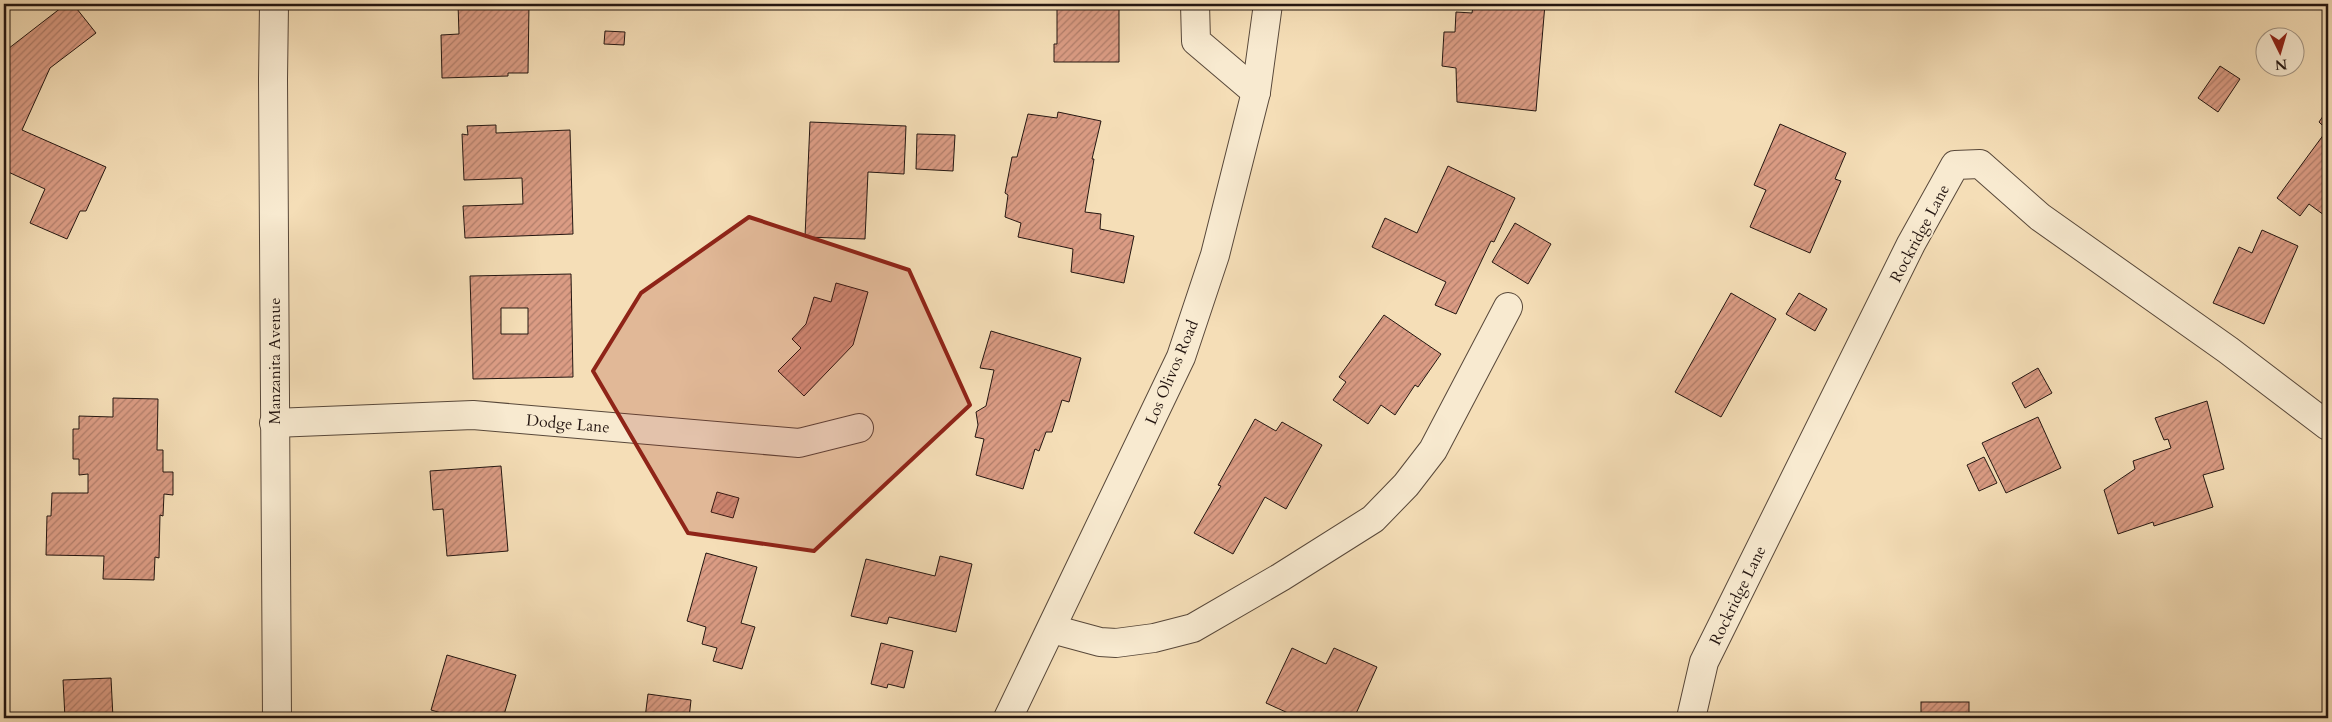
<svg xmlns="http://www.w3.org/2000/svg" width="2332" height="722" font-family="Cardo,serif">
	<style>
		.building { fill: url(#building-hatch); stroke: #241611; fill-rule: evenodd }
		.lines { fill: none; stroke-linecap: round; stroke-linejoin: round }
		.minor-casing { stroke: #58483a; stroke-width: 30 }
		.minor { stroke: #f8ead0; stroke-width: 28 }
		.marked { fill: #8f2418; fill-opacity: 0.2; stroke: #8f2418; stroke-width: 4; stroke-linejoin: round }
		.labels { text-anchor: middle; stroke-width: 4; stroke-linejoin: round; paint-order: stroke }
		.street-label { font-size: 16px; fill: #241611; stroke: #f8ead0 }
	</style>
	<defs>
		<pattern id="building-hatch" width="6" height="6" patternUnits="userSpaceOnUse" patternTransform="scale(1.25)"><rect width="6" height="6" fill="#db9c84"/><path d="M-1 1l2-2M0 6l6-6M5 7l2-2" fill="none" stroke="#b17e6b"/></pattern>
	</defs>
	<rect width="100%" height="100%" fill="#f5deb7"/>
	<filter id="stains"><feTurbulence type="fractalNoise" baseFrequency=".004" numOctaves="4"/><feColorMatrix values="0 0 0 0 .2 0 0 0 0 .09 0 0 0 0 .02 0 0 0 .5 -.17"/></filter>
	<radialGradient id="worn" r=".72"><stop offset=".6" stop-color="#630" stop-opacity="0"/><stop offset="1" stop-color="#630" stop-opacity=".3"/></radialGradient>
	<!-- building -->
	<g class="building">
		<polygon points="66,4 73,4 96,33 50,68 22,130 106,167 86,211 80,211 67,239 30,223 45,189 4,170 4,52"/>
		<polygon points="458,4 529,4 528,73 508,73 508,76 442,78 441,35 459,34"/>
		<polygon points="1057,4 1113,4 1113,8 1119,8 1119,62 1054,62 1054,44 1057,44"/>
		<polygon points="1486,4 1545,4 1536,111 1457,102 1456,68 1442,66 1444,32 1455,32 1456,12 1472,13 1473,6 1485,8"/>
		<polygon points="605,31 625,32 624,45 604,44"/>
		<polygon points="2220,66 2240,79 2218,112 2198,98"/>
		<polygon points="2328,109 2328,218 2309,204 2300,216 2277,198 2327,130 2319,122"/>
		<polygon points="1058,112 1101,121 1092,159 1094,159 1085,212 1101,214 1100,229 1134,236 1124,283 1071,272 1073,249 1018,237 1021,223 1005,217 1008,195 1005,193 1012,157 1017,157 1028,114 1057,118"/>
		<polygon points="810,122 906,126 904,174 868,172 865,239 805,237"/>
		<polygon points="1780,124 1846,153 1835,179 1841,181 1810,253 1750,227 1766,190 1754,185"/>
		<polygon points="496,125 496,133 570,130 573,234 465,238 463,206 523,204 522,178 464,180 462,134 468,135 467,126"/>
		<polygon points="917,134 955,135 953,171 916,169"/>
		<polygon points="1448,166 1515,198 1494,242 1491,241 1456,314 1435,305 1446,282 1372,247 1385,218 1417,233"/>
		<polygon points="1515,223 1551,244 1528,284 1492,262"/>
		<polygon points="2262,230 2298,246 2264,324 2213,303 2239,247 2252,253"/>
		<path d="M 571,274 L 573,377 L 473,379 L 470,276 ZM 501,308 L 528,308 L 528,334 L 501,334 Z"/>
		<polygon points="836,283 868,292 853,345 804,396 778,371 801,348 792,339 806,324 814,297 831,302"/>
		<polygon points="1731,293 1776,319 1721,417 1675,392"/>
		<polygon points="1799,293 1827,309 1815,331 1786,314"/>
		<polygon points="1384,315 1441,354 1418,387 1415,385 1395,415 1381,405 1368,424 1333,400 1346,382 1339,377"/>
		<polygon points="991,331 1081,358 1069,402 1062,400 1052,432 1046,432 1039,451 1035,449 1023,489 976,475 984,439 975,437 978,425 976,412 986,406 994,370 980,368"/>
		<polygon points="2038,368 2052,393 2025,408 2012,383"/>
		<polygon points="113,398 158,399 157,450 163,450 163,472 173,472 173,495 164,494 163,516 160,515 159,558 155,557 154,580 103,579 104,556 46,555 47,516 51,516 52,493 88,493 88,474 79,475 79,459 73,459 73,429 79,429 79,416 113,417"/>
		<polygon points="2207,401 2224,469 2203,475 2213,507 2154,526 2153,522 2118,534 2104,490 2135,469 2133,461 2171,448 2168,439 2164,440 2155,418"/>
		<polygon points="2038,417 2061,468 2006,493 1982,443"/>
		<polygon points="1255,419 1276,431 1282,422 1322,445 1286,509 1265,497 1233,554 1194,533 1221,486 1218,485"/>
		<polygon points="1984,457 1997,483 1979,491 1967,465"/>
		<polygon points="501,466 508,551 447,556 443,509 433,510 430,471"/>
		<polygon points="717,492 739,498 733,518 711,512"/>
		<polygon points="706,553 757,567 741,623 755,627 742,669 713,661 717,648 702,644 706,627 687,621"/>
		<polygon points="940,556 972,564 956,632 889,617 887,624 851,616 866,559 935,576"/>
		<polygon points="881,643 913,651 904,688 888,684 887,688 871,684"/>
		<polygon points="1292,648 1326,664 1334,648 1377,667 1354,718 1299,718 1266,703"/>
		<polygon points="447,655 516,675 503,718 443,718 445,714 431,710"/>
		<polygon points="111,678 113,718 65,718 63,680"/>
		<polygon points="648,694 691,700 689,718 645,718"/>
		<rect x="1921" y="702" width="48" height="16"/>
	</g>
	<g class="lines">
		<!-- minor casing -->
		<g class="minor-casing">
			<g id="minor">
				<polyline points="274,4 273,79 277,718"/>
				<polyline points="1195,4 1196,41 1256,92"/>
				<polyline points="274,423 473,415 799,443 859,428"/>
				<polyline points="1052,629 1100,642 1116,643 1154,638 1193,628 1281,577 1373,519 1406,485 1433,450 1508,307"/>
				<polyline points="1008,718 1181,357 1215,255 1256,92 1268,4"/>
				<polyline points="1691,718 1704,662 1911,244 1955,165 1980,164 2040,217 2228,350 2328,426"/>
			</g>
		</g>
		<!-- minor -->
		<use href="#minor" class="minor"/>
	</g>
	<!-- marked area -->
	<path class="marked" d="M 749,217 L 909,270 L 970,405 L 814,551 L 688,533 L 593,371 L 641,293 Z"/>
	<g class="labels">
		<!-- street labels -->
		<g class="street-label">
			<text transform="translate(1919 233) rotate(-62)" y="6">Rockridge Lane</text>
			<text transform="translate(274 361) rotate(-90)" y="6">Manzanita Avenue</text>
			<text transform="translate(1171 372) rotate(-67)" y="6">Los Olivos Road</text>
			<text transform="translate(568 423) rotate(5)" y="6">Dodge Lane</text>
			<text transform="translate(1737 595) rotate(-64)" y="6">Rockridge Lane</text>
		</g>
	</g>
	<!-- margin -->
	<rect width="2332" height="722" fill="none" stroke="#f5deb7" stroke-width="20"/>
	<rect x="5" y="5" width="2322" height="712" fill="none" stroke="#241611" stroke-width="2.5"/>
	<rect x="10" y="10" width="2312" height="702" fill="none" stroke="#241611"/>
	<!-- north arrow -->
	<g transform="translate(2280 52) rotate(175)"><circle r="24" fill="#f8ead0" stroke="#a39584"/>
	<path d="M0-4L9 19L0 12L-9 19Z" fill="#8f2418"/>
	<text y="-8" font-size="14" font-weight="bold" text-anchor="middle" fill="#241611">N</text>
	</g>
	<rect width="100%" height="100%" filter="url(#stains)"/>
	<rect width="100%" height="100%" fill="url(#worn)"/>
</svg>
